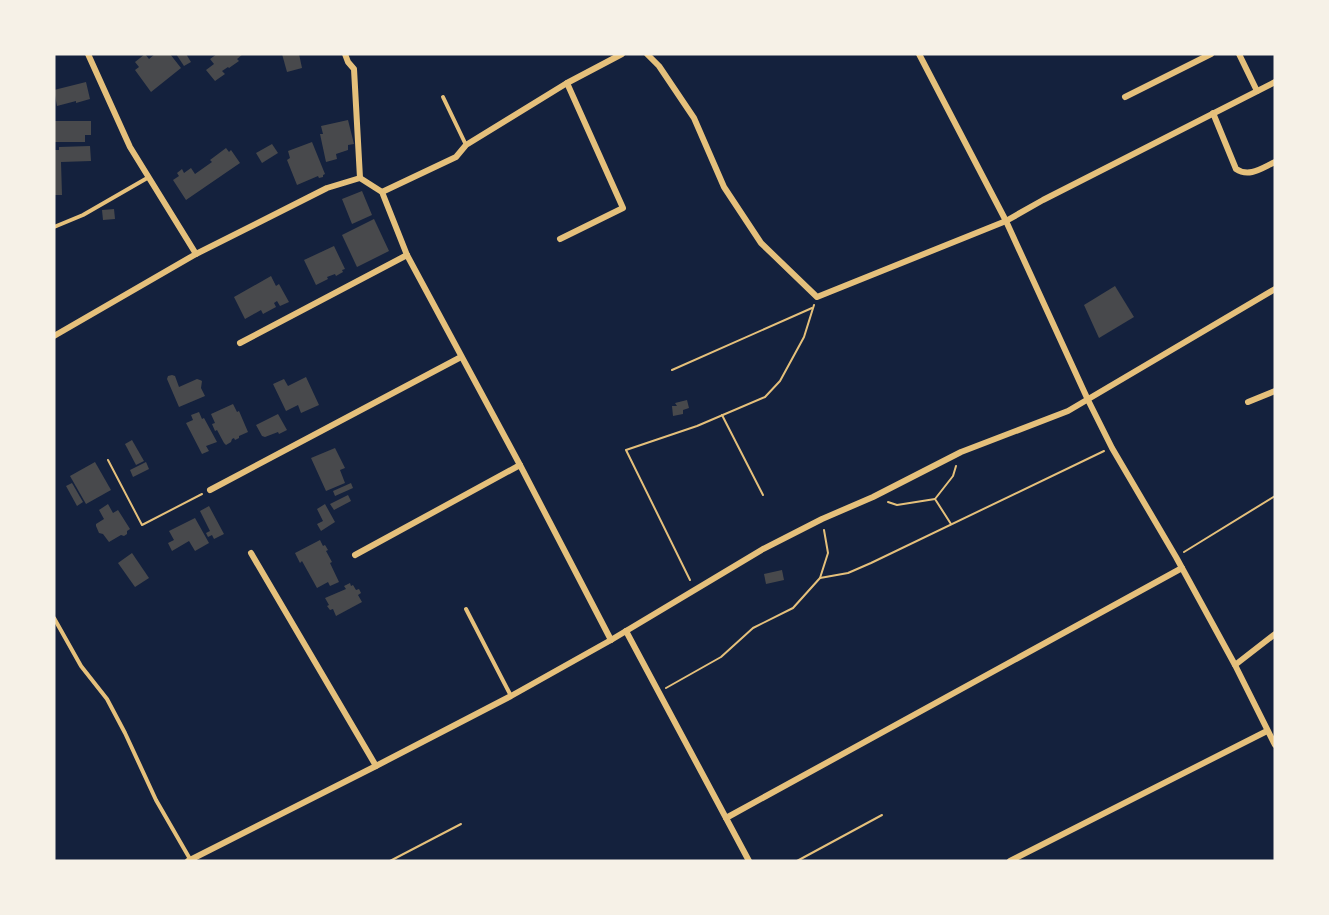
<svg xmlns="http://www.w3.org/2000/svg" width="1329" height="915" font-family="Spectral,serif">
	<style>
		.building { fill: #48494c }
		.lines { fill: none; stroke-linecap: round; stroke-linejoin: round }
		.path { stroke: #e5c07b; stroke-width: 2 }
		.service { stroke: #e5c07b; stroke-width: 4 }
		.minor { stroke: #e5c07b; stroke-width: 6 }
	</style>
	<rect width="100%" height="100%" fill="#14213d"/>
	<!-- building -->
	<g class="building">
		<polygon points="145,54 149,59 155,54 170,54 181,68 151,92 135,70 139,67 135,62"/>
		<polygon points="176,54 186,54 191,62 184,66"/>
		<polygon points="217,54 243,54 237,59 239,61 229,68 228,67 222,71 225,74 215,81 206,70 214,64 210,59"/>
		<polygon points="282,54 299,54 302,68 287,72"/>
		<polygon points="86,82 90,99 76,103 76,101 57,106 54,90"/>
		<polygon points="348,120 354,144 348,145 348,150 336,154 337,159 326,162 320,134 323,134 321,126"/>
		<polygon points="54,121 91,121 91,135 85,135 85,142 54,142"/>
		<polygon points="312,142 325,174 323,175 323,177 319,178 318,176 297,185 287,160 290,158 288,151"/>
		<polygon points="272,144 278,153 262,163 256,153"/>
		<polygon points="90,146 91,161 61,162 62,195 54,195 54,150 59,150 59,147"/>
		<polygon points="226,148 229,152 231,150 240,163 186,200 173,180 179,176 177,173 182,169 184,173 191,168 195,174 212,162 210,160"/>
		<polygon points="362,191 372,215 352,224 342,199"/>
		<polygon points="114,209 115,219 103,220 102,210"/>
		<polygon points="374,219 389,251 357,267 342,235"/>
		<polygon points="334,246 345,269 342,270 343,272 336,276 335,274 327,277 328,279 316,285 304,260"/>
		<polygon points="271,276 276,286 279,284 289,302 280,306 277,301 274,303 276,307 263,314 261,310 245,319 234,297"/>
		<polygon points="1115,286 1134,317 1099,338 1084,305"/>
		<polygon points="172,375 175,376 179,387 197,379 200,380 202,381 201,388 205,396 179,407 167,379 168,376"/>
		<polygon points="306,377 319,405 301,413 298,405 286,411 273,384 284,379 288,386"/>
		<polygon points="687,400 689,408 683,410 683,414 673,416 672,406 677,406 675,403"/>
		<polygon points="233,404 237,412 239,411 248,432 239,436 239,438 235,440 234,438 232,439 231,442 226,445 224,443 217,430 215,431 212,424 215,423 211,414"/>
		<polygon points="199,412 202,419 204,418 217,442 206,446 209,451 202,454 186,423 193,420 191,415"/>
		<polygon points="278,414 287,430 279,434 278,432 265,437 262,436 256,425"/>
		<polygon points="132,440 144,461 136,465 125,444"/>
		<polygon points="335,448 345,468 340,470 345,483 326,491 311,458"/>
		<polygon points="95,462 111,490 86,504 70,476"/>
		<polygon points="146,462 149,469 133,477 130,470"/>
		<polygon points="72,483 83,502 77,506 66,486"/>
		<polygon points="351,483 353,488 335,496 333,491"/>
		<polygon points="348,495 351,501 334,510 330,504"/>
		<polygon points="108,504 113,513 118,510 130,529 127,531 127,534 124,536 121,535 109,542 103,534 99,533 96,526 96,524 104,519 99,510"/>
		<polygon points="325,504 335,522 321,531 317,524 323,521 317,509"/>
		<polygon points="209,506 224,534 214,539 212,535 208,537 206,533 210,531 200,511"/>
		<polygon points="195,518 209,543 195,551 189,541 172,551 168,543 174,540 169,531"/>
		<polygon points="320,540 323,546 325,545 328,550 326,551 332,562 330,563 339,582 330,586 328,582 317,588 302,561 300,563 295,553"/>
		<polygon points="132,553 149,578 135,587 118,563"/>
		<polygon points="782,570 784,580 766,584 764,574"/>
		<polygon points="350,583 351,586 353,585 356,590 359,589 361,593 358,595 362,602 336,616 333,609 330,610 327,606 329,605 325,598 346,589 344,586"/>
	</g>
	<g class="lines">
		<!-- path -->
		<g class="path">
			<polyline points="672,370 812,308"/>
			<polyline points="722,415 763,495"/>
			<polyline points="108,460 142,525 202,494"/>
			<polyline points="888,502 897,505 935,499"/>
			<polyline points="951,524 935,499 953,476 956,466"/>
			<polyline points="1184,552 1275,496"/>
			<polyline points="820,578 848,573 871,563 1104,451"/>
			<polyline points="690,580 626,450 697,426 765,397 780,381 804,337 814,305"/>
			<polyline points="666,688 721,657 753,628 793,608 820,578 828,553 824,530"/>
			<polyline points="390,861 461,824"/>
			<polyline points="797,861 882,815"/>
		</g>
		<!-- service -->
		<g class="service">
			<polyline points="443,97 466,145"/>
			<polyline points="54,227 83,215 149,177"/>
			<polyline points="466,609 511,696"/>
			<polyline points="54,618 81,666 107,699 125,733 156,800 190,859"/>
		</g>
		<!-- minor -->
		<g class="minor">
			<polyline points="345,54 348,62 354,69 360,178"/>
			<polyline points="647,54 659,66 694,118 724,187 761,243 817,297 1006,221 1043,200 1275,82"/>
			<polyline points="919,54 1006,221 1088,400 1112,448 1176,557 1235,665 1275,745"/>
			<polyline points="1239,54 1257,91"/>
			<polyline points="1125,97 1211,54"/>
			<path d="M 1213,113 L 1236,169 C 1249,178 1262,168 1275,162"/>
			<polyline points="382,192 456,157 466,145 567,83 622,54"/>
			<polyline points="560,239 623,208 567,83"/>
			<polyline points="196,254 327,188 360,178 382,192 407,255 520,465 611,640"/>
			<polyline points="54,336 196,254 130,147 88,54"/>
			<polyline points="240,343 407,255"/>
			<polyline points="1248,402 1275,391"/>
			<polyline points="210,490 461,357"/>
			<polyline points="251,553 376,766"/>
			<polyline points="355,555 520,465"/>
			<polyline points="626,631 749,861"/>
			<polyline points="1235,665 1275,634"/>
			<polyline points="726,818 1182,568"/>
			<polyline points="188,861 376,766 511,696 611,640 763,549 822,519 873,497 961,452 1068,411 1275,289"/>
			<polyline points="1010,861 1267,731"/>
		</g>
	</g>
	<!-- border -->
	<rect width="1329" height="915" fill="none" stroke="#f6f1e7" stroke-width="111"/>
</svg>
